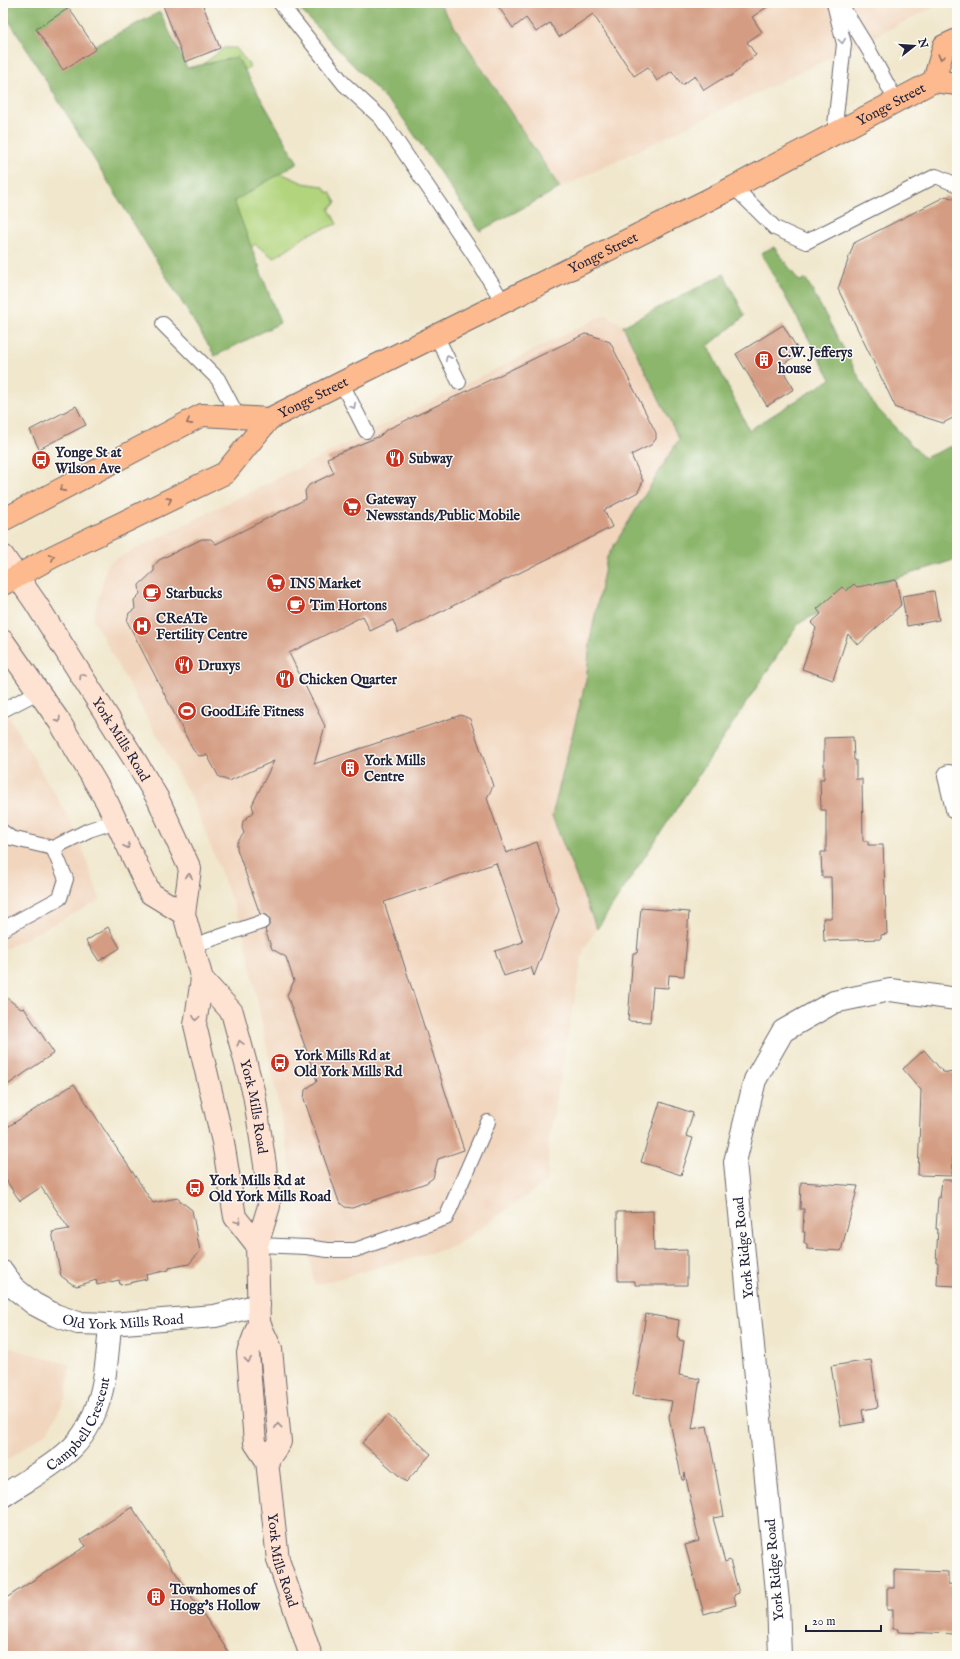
<svg xmlns="http://www.w3.org/2000/svg" width="960" height="1659" font-family="'IM FELL English',serif">
	<style>
		.built { fill: #f1d5bd }
		.green { fill: #b1d47c; stroke: #6a7b5c }
		.forest { fill: #8cb66c; stroke: #576c54 }
		.building { fill: #d49d83 }
		.lines { fill: none; stroke-linecap: round; stroke-linejoin: round }
		.service-casing { stroke: #6a676e; stroke-width: 16 }
		.minor-casing { stroke: #6a676e; stroke-width: 24 }
		.secondary-casing { stroke: #6a676e; stroke-width: 24 }
		.primary-casing { stroke: #6a676e; stroke-width: 24 }
		.service { stroke: #fff; stroke-width: 14 }
		.minor { stroke: #fff; stroke-width: 22 }
		.secondary { stroke: #fee3d2; stroke-width: 22 }
		.primary { stroke: #fcba8e; stroke-width: 22 }
		.oneway { stroke: #9c9ca7 }
		.oneway2 { stroke: #8f6e64 }
		.oneway3 { stroke: #9b8c8e }
		.labels { text-anchor: middle; stroke-width: 3; stroke-linejoin: round; paint-order: stroke }
		.street-label { font-size: 14px; fill: #22223b; stroke: #fdfcf7 }
		.poi-label { font-size: 14px; font-weight: bold; fill: #22223b; stroke: #fdfcf7; text-anchor: start }
	</style>
	<rect width="100%" height="100%" fill="#fdfcf7"/>
	<filter id="ink" filterUnits="userSpaceOnUse"><feTurbulence type="fractalNoise" baseFrequency=".025" numOctaves="2"/><feDisplacementMap in="SourceGraphic" scale="8" xChannelSelector="R" yChannelSelector="G"/><feConvolveMatrix kernelMatrix="1 2 1 2 8 2 1 2 1" color-interpolation-filters="sRGB"/></filter>
	<filter id="wash" filterUnits="userSpaceOnUse"><feTurbulence type="fractalNoise" baseFrequency=".012" numOctaves="4" result="noise"/><feDisplacementMap in="SourceGraphic" scale="16" xChannelSelector="R" yChannelSelector="G"/><feGaussianBlur stdDeviation="0.9" result="paint"/><feColorMatrix in="noise" values="0 0 0 0 0 0 0 0 0 0 0 0 0 0 0 0 0 1.4 0 .05"/><feComposite in="paint" operator="in"/></filter>
	<g filter="url(#wash)">
		<rect width="100%" height="100%" fill="#f0e7cc"/>
		<!-- built -->
		<g class="built">
			<polygon points="439,3 943,3 560,188"/>
			<polygon points="606,314 623,326 679,439 607,557 591,635 586,680 552,816 597,929 584,948 548,1144 548,1180 455,1246 315,1285 243,929 193,801 93,619 108,563"/>
			<polygon points="3,707 77,832 100,900 3,950"/>
			<polygon points="3,1341 11,1348 70,1365 66,1397 48,1431 3,1463"/>
		</g>
		<!-- green -->
		<polygon class="green" points="224,48 236,48 250,66 243,72 276,171 303,183 323,186 328,193 330,192 336,203 329,209 337,224 309,234 274,258 255,244 247,253 261,267 217,297 192,73"/>
		<!-- forest -->
		<g class="forest">
			<polygon points="3,3 67,3 89,48 160,12 187,68 237,57 298,163 234,201 280,323 215,356 10,22 3,24"/>
			<polygon points="294,3 439,3 560,188 480,231 400,114"/>
			<polygon points="774,247 799,281 806,279 874,405 924,458 957,444 957,559 871,586 799,623 597,929 552,816 586,680 591,635 607,557 679,439 623,326 724,274 745,316 708,346 749,430 831,379 761,253"/>
		</g>
		<g id="blocks">
			<!-- building -->
			<g class="building">
				<polygon points="162,3 202,3 220,48 185,62"/>
				<polygon points="496,3 773,3 752,17 762,32 747,42 756,55 743,64 739,70 731,76 720,80 704,90 695,76 682,85 672,71 657,81 648,67 634,76 593,14 559,37 550,23 536,32 526,18 513,28"/>
				<polygon points="69,8 96,49 63,70 36,29"/>
				<polygon points="946,196 957,200 957,416 943,423 896,408 838,289 854,243"/>
				<polygon points="783,325 800,353 780,366 794,389 767,406 736,354"/>
				<polygon points="585,334 591,335 610,342 656,433 656,439 651,445 631,455 643,481 638,492 604,510 612,527 398,633 393,620 370,631 363,616 289,653 325,726 314,764 461,715 470,719 493,786 487,798 506,853 537,842 559,910 534,976 531,967 504,976 495,951 523,942 496,863 384,902 464,1150 438,1159 433,1178 426,1183 352,1208 345,1207 339,1202 304,1099 305,1090 317,1081 287,995 294,981 286,957 272,949 265,930 270,924 270,919 267,915 260,914 237,849 237,843 244,833 242,828 243,821 254,812 252,805 274,761 229,781 219,777 207,755 199,756 193,750 127,621 129,613 135,609 134,600 140,594 139,585 154,571 154,566 159,560 202,539 211,539 216,544 306,499 305,491 309,485 334,473 327,458 380,436 386,430"/>
				<polygon points="76,406 86,425 39,449 30,430"/>
				<polygon points="896,580 901,605 858,645 848,634 833,680 802,669 816,628 811,623 821,614 817,609 842,587 846,591 854,584 857,587"/>
				<polygon points="934,591 939,620 907,626 902,596"/>
				<polygon points="853,737 854,760 856,760 856,779 862,779 863,841 868,841 868,845 883,845 887,934 881,935 881,939 824,941 823,918 832,918 831,877 822,877 821,852 826,852 826,810 821,810 820,779 824,779 824,738"/>
				<polygon points="641,908 689,912 684,976 669,975 668,988 653,987 650,1022 628,1021 633,953 637,953"/>
				<polygon points="108,927 120,948 99,961 86,941"/>
				<polygon points="3,995 21,1009 24,1008 54,1053 3,1088"/>
				<polygon points="924,1050 943,1072 957,1073 957,1115 956,1144 953,1144 952,1176 918,1175 921,1090 903,1069"/>
				<polygon points="74,1084 153,1203 177,1198 192,1210 200,1251 189,1264 169,1268 169,1270 146,1275 147,1279 120,1285 119,1280 97,1285 96,1280 77,1286 72,1284 61,1276 52,1232 69,1229 41,1187 20,1201 3,1176 3,1130"/>
				<polygon points="660,1102 693,1113 686,1136 693,1138 681,1175 641,1162"/>
				<polygon points="942,1180 957,1180 957,1286 937,1285 938,1262 936,1262 938,1229 936,1229 938,1197 940,1198"/>
				<polygon points="801,1182 858,1186 841,1251 807,1249 807,1244 804,1243 805,1232 803,1232 804,1209 800,1209"/>
				<polygon points="653,1211 654,1251 687,1250 687,1285 635,1285 635,1281 618,1281 617,1212"/>
				<polygon points="646,1314 679,1320 677,1337 679,1338 679,1340 684,1341 679,1375 700,1379 692,1429 707,1426 724,1516 713,1518 725,1562 730,1560 739,1593 734,1595 736,1605 704,1614 685,1545 699,1541 685,1473 684,1480 682,1480 669,1417 672,1401 633,1395"/>
				<polygon points="871,1360 878,1407 862,1410 864,1422 841,1426 831,1366"/>
				<polygon points="388,1415 431,1454 406,1482 362,1443"/>
				<polygon points="132,1507 231,1656 3,1656 3,1600 86,1546 81,1540"/>
				<polygon points="894,1570 948,1572 948,1584 957,1585 957,1634 898,1632 898,1629 893,1629 893,1610 887,1610 887,1588 894,1588"/>
			</g>
		</g>
	</g>
	<g filter="url(#ink)">
		<use href="#blocks" fill-opacity="0" stroke="#6a676e" stroke-width="1"/>
		<g class="lines">
			<!-- service casing -->
			<g class="service-casing">
				<g id="service">
					<polyline points="280,3 344,84 381,118 474,255 503,302"/>
					<polyline points="834,3 844,44 834,134"/>
					<polyline points="840,3 870,52 896,101"/>
					<polyline points="734,187 775,228 806,242 936,176 957,185"/>
					<polyline points="163,324 218,379 238,417"/>
					<polyline points="436,335 459,382"/>
					<polyline points="341,382 366,431"/>
					<polyline points="3,710 38,692"/>
					<polyline points="3,832 11,838 53,848 89,830 116,821"/>
					<polyline points="3,929 60,898 66,879 53,848"/>
					<polyline points="192,946 262,922"/>
					<polyline points="257,1245 306,1247 328,1250 355,1250 446,1218 488,1122"/>
				</g>
			</g>
			<!-- minor casing -->
			<g class="minor-casing">
				<g id="minor">
					<polyline points="949,776 957,809"/>
					<path id="s1" d="M 3,1272 L 13,1287 L 34,1304 L 55,1315 L 78,1323 L 110,1324 L 215,1316 L 259,1305"/>
					<path id="s2" d="M 3,1496 C 25,1481 54,1466 73,1447 C 104,1415 107,1366 110,1324"/>
					<polyline points="780,1656 778,1602 735,1162 755,1080 783,1031 834,1002 890,990 957,999"/>
				</g>
			</g>
			<!-- secondary casing -->
			<g class="secondary-casing">
				<g id="secondary">
					<path id="s3" d="M 3,556 L 35,602 L 133,757 L 158,799 L 190,869 L 184,914 L 202,979 L 232,1012 L 254,1094 L 265,1165 L 269,1206 L 257,1245 L 259,1323 L 248,1353 L 255,1443 L 267,1461 L 278,1560 L 311,1656"/>
					<polyline points="3,641 59,721 107,802 150,893 184,914"/>
					<polyline points="202,979 195,1025 223,1142 235,1217 257,1245"/>
					<polyline points="259,1323 271,1349 280,1442 267,1461"/>
				</g>
			</g>
			<!-- primary casing -->
			<g class="primary-casing">
				<g id="primary">
					<polyline points="934,81 944,46 957,40"/>
					<polyline points="3,520 202,415 269,419"/>
					<path id="s4" d="M 3,584 L 52,557 L 225,473 L 269,419 L 734,187 L 934,81 L 957,84"/>
				</g>
			</g>
			<!-- service -->
			<use href="#service" class="service"/>
			<!-- minor -->
			<use href="#minor" class="minor"/>
			<!-- secondary -->
			<use href="#secondary" class="secondary"/>
			<!-- primary -->
			<use href="#primary" class="primary"/>
		</g>
		<!-- one-way arrows -->
		<defs><path id="oneway-chevron" d="M-2-3.5L2.5 0L-2 3.5" fill="none" stroke-width="1.6" stroke-linecap="round" stroke-linejoin="round"/></defs>
		<g class="oneway">
			<use href="#oneway-chevron" transform="translate(842 41) rotate(82)"/>
			<use href="#oneway-chevron" transform="translate(448 358) rotate(-116)"/>
			<use href="#oneway-chevron" transform="translate(353 406) rotate(63)"/>
		</g>
		<g class="oneway2">
			<use href="#oneway-chevron" transform="translate(941 57) rotate(107)"/>
			<use href="#oneway-chevron" transform="translate(189 422) rotate(152)"/>
			<use href="#oneway-chevron" transform="translate(62 489) rotate(152)"/>
			<use href="#oneway-chevron" transform="translate(169 500) rotate(-26)"/>
			<use href="#oneway-chevron" transform="translate(52 557) rotate(-28)"/>
		</g>
		<g class="oneway3">
			<use href="#oneway-chevron" transform="translate(82 676) rotate(-122)"/>
			<use href="#oneway-chevron" transform="translate(58 720) rotate(57)"/>
			<use href="#oneway-chevron" transform="translate(127 846) rotate(65)"/>
			<use href="#oneway-chevron" transform="translate(189 876) rotate(-84)"/>
			<use href="#oneway-chevron" transform="translate(196 1018) rotate(98)"/>
			<use href="#oneway-chevron" transform="translate(240 1043) rotate(-105)"/>
			<use href="#oneway-chevron" transform="translate(238 1221) rotate(56)"/>
			<use href="#oneway-chevron" transform="translate(248 1360) rotate(84)"/>
			<use href="#oneway-chevron" transform="translate(278 1426) rotate(-96)"/>
		</g>
	</g>
	<!-- icons -->
	<defs>
		<g id="building-disc" transform="scale(1)"><circle r="9.5" fill="#c8321e" stroke="#fdfcf7"/><path d="M-4-6H4V6H1V3H-1V6H-4ZM-2.5-4.3h1.7v1.8h-1.7ZM.8-4.3h1.7v1.8H.8ZM-2.5-1h1.7V.8h-1.7ZM.8-1h1.7V.8H.8Z" fill="#fff"/></g>
		<g id="restaurant-disc" transform="scale(1)"><circle r="9.5" fill="#c8321e" stroke="#fdfcf7"/><path d="M-5-6h1v4h1v-4h1v4h1v-4h1v5L-1.5 .5V6h-2V.5L-5-1ZM5-6V6H3V1.5H1.5Q1.5-4 5-6Z" fill="#fff"/></g>
		<g id="bus-disc" transform="scale(1)"><circle r="9.5" fill="#c8321e" stroke="#fdfcf7"/><path d="M-5-6H5V4H4V6H2V4H-2V6H-4V4H-5ZM-3.5-4V0h7V-4ZM-3.5 1.2v1.5H-2V1.2ZM2 1.2v1.5H3.5V1.2Z" fill="#fff"/></g>
		<g id="supermarket-disc" transform="scale(1)"><circle r="9.5" fill="#c8321e" stroke="#fdfcf7"/><path d="M-6-5.5h2.5l.6 2H6L4.5 2H-2.5L-4.4-4H-6ZM-1.5 3.2a1.3 1.3 0 1 0 .1 0ZM3 3.2a1.3 1.3 0 1 0 .1 0Z" fill="#fff"/></g>
		<g id="cafe-disc" transform="scale(1)"><circle r="9.5" fill="#c8321e" stroke="#fdfcf7"/><path d="M-5.5-4.5H6V0H3Q3 3.5 0 3.5H-2.5Q-5.5 3.5-5.5 0ZM3-3.2v2h1.7v-2ZM-6 4.5H4V6H-6Z" fill="#fff"/></g>
		<g id="hospital-disc" transform="scale(1)"><circle r="9.5" fill="#c8321e" stroke="#fdfcf7"/><path d="M-5-5h3v3.5h4V-5h3V5h-3V1.5h-4V5h-3Z" fill="#fff"/></g>
		<g id="stadium-disc" transform="scale(1)"><circle r="9.5" fill="#c8321e" stroke="#fdfcf7"/><path d="M0-5a6.5 5 0 1 0 0 10a6.5 5 0 1 0 0-10ZM-3.5-1.8h7v3.6h-7Z" fill="#fff"/></g>
	</defs>
	<g fill-rule="evenodd">
		<use href="#building-disc" x="764" y="360"/>
		<use href="#restaurant-disc" x="395" y="458"/>
		<use href="#bus-disc" x="41" y="460"/>
		<use href="#supermarket-disc" x="352" y="507"/>
		<use href="#supermarket-disc" x="276" y="583"/>
		<use href="#cafe-disc" x="152" y="593"/>
		<use href="#cafe-disc" x="296" y="605"/>
		<use href="#hospital-disc" x="142" y="626"/>
		<use href="#restaurant-disc" x="184" y="665"/>
		<use href="#restaurant-disc" x="285" y="679"/>
		<use href="#stadium-disc" x="187" y="711"/>
		<use href="#building-disc" x="350" y="768"/>
		<use href="#bus-disc" x="280" y="1063"/>
		<use href="#bus-disc" x="195" y="1188"/>
		<use href="#building-disc" x="156" y="1597"/>
	</g>
	<g class="labels">
		<!-- street labels -->
		<g class="street-label">
			<text dy="5" stroke="none"><textPath href="#s4" startOffset="1015">Yonge Street</textPath></text>
			<text dy="5" stroke="none"><textPath href="#s4" startOffset="691">Yonge Street</textPath></text>
			<text dy="5" stroke="none"><textPath href="#s4" startOffset="367">Yonge Street</textPath></text>
			<text dy="5" stroke="none"><textPath href="#s3" startOffset="218">York Mills Road</textPath></text>
			<text dy="5" stroke="none"><textPath href="#s3" startOffset="620">York Mills Road</textPath></text>
			<text transform="translate(743 1248) rotate(-96)" y="5">York Ridge Road</text>
			<text dy="5" stroke="none"><textPath href="#s1" startOffset="138">Old York Mills Road</textPath></text>
			<text dy="5" stroke="none"><textPath href="#s2" startOffset="108">Campbell Crescent</textPath></text>
			<text dy="5" stroke="none"><textPath href="#s3" startOffset="1084">York Mills Road</textPath></text>
			<text transform="translate(774 1570) rotate(-95)" y="5">York Ridge Road</text>
		</g>
		<!-- poi labels -->
		<g class="poi-label">
			<text x="778" y="357">C.W. Jefferys<tspan x="778" dy="16">house</tspan></text>
			<text x="55" y="457">Yonge St at<tspan x="55" dy="16">Wilson Ave</tspan></text>
			<text x="409" y="463">Subway</text>
			<text x="366" y="504">Gateway<tspan x="366" dy="16">Newsstands/Public Mobile</tspan></text>
			<text x="290" y="588">INS Market</text>
			<text x="166" y="598">Starbucks</text>
			<text x="310" y="610">Tim Hortons</text>
			<text x="156" y="623">CReATe<tspan x="156" dy="16">Fertility Centre</tspan></text>
			<text x="198" y="670">Druxys</text>
			<text x="299" y="684">Chicken Quarter</text>
			<text x="201" y="716">GoodLife Fitness</text>
			<text x="364" y="765">York Mills<tspan x="364" dy="16">Centre</tspan></text>
			<text x="294" y="1060">York Mills Rd at<tspan x="294" dy="16">Old York Mills Rd</tspan></text>
			<text x="209" y="1185">York Mills Rd at<tspan x="209" dy="16">Old York Mills Road</tspan></text>
			<text x="170" y="1594">Townhomes of<tspan x="170" dy="16">Hogg's Hollow</tspan></text>
		</g>
	</g>
	<!-- margin -->
	<rect width="960" height="1659" fill="none" stroke="#fdfcf7" stroke-width="16"/>
	<!-- north arrow -->
	<g transform="translate(914 46) rotate(73)" stroke="#fdfcf7" stroke-width="3" paint-order="stroke">
	<path d="M0-3L7 15L0 10L-7 15Z" fill="#22223b"/>
	<text y="-6" font-size="11" font-weight="bold" text-anchor="middle" fill="#22223b">N</text>
	</g>
	<!-- scale -->
	<path d="M806 1625v6h75v-6" fill="none" stroke="#22223b" stroke-width="2"/>
	<text x="812" y="1625" font-size="12" fill="#22223b" stroke="#fdfcf7" stroke-width="3" paint-order="stroke">20 m</text>
</svg>
